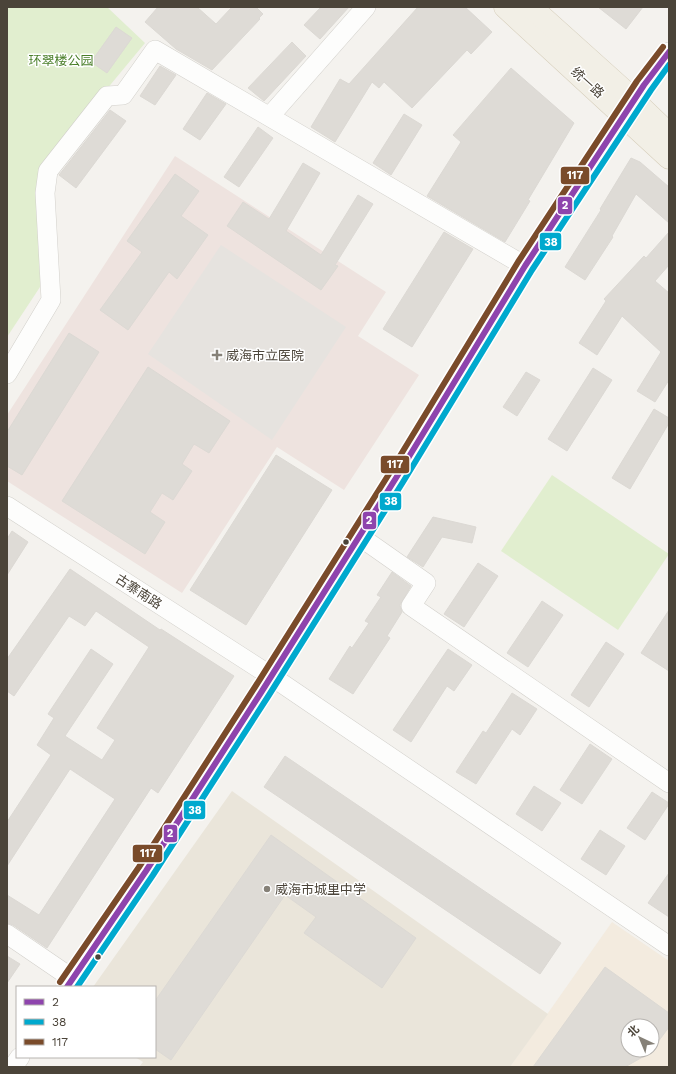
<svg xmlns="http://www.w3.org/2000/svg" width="676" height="1074" font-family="'Work Sans','Noto Sans SC',sans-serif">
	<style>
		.commercial { fill: #f3ebdf; fill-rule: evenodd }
		.education { fill: #eae5da }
		.medical { fill: #eee3df }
		.green { fill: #e1eecf }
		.parking { fill: #e6e3df }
		.building { fill: #dedbd6; stroke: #dcd9d4; fill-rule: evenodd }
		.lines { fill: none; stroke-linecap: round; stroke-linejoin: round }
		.minor-casing { stroke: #d2d0cb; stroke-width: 20 }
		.major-casing { stroke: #d6cebb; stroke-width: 23 }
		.minor { stroke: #fdfdfc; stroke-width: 19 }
		.major { stroke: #f2efe6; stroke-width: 22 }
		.bus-1-casing { stroke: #fff; stroke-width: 9 }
		.bus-2-casing { stroke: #fff; stroke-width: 9 }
		.bus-3-casing { stroke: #fff; stroke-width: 9 }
		.bus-1 { stroke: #8e44ad; stroke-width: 6 }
		.bus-2 { stroke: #00a9ce; stroke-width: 6 }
		.bus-3 { stroke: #7a4b2a; stroke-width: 6 }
		.poi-dot { fill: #868178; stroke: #fff; stroke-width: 1.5 }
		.bus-dot { fill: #4b4439; stroke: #fff; stroke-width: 1.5 }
		.labels { text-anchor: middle; stroke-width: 3; stroke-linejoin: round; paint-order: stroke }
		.park-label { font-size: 13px; fill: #4a7f2a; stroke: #fff }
		.street-label { font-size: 13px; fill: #4b4439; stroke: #fff }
		.poi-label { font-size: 13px; fill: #4b4439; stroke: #fff; text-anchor: start }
		.line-badge { stroke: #fff; stroke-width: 1.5 }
		.badge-label { font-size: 11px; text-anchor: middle; font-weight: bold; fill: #fff }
	</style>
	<rect width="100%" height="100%" fill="#f4f2ee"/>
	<!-- commercial -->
	<path class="commercial" d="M 612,922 L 669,961 L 669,1067 L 510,1067 ZM 628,1026 L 652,1026 L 652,1050 L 628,1050 Z"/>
	<!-- education -->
	<polygon class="education" points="232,791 548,1014 510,1067 139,1067 143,1062 135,1057 155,1057 155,987 93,987"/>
	<!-- medical -->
	<polygon class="medical" points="175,156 386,292 358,336 419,375 344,490 277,447 182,593 7,481 7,415"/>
	<!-- green -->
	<g class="green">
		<polygon points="7,7 107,7 145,43 43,166 40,287 7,337"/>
		<polygon points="552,475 669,554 618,630 501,551"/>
	</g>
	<!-- parking -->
	<polygon class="parking" points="221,245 346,327 272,440 148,354"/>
	<!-- building -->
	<g class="building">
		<polygon points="158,7 197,7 216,24 232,7 256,7 263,14 259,18 260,19 212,70 176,49 145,22"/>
		<polygon points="321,7 349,7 320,39 304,25"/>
		<polygon points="418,7 465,7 492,32 471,54 467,50 412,108 384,82 379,88 372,82 335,142 311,127 340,79 349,84"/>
		<polygon points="598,7 643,7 626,29"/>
		<polygon points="116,27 132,38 107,73 91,62"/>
		<polygon points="292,42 306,56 264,101 248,88"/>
		<polygon points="160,66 176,75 155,105 140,96"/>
		<polygon points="511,68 574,123 528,200 530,201 505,242 427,196 461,142 453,135"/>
		<polygon points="207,93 226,104 200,140 183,129"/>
		<polygon points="110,110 126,121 76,188 59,175"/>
		<polygon points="404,114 422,125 391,175 373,163"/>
		<polygon points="258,127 273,138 239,187 224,177"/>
		<polygon points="631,158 640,162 669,187 669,223 636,194 612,236 613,237 585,280 565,267 601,210 600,209"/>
		<polygon points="303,163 320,173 286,231 321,255 358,195 373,204 335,265 338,266 321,290 227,226 243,202 269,219"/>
		<polygon points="175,174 199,191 181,216 208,235 177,279 169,272 128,330 100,310 142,252 127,241"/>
		<polygon points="444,232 473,249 412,347 383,329"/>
		<polygon points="669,232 669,265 655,281 669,293 669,380 655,402 637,391 661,352 622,316 597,355 579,343 606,301 604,299 644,256 646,258"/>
		<polygon points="69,333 99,352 22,475 7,466 7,432"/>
		<polygon points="148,367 230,421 209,453 194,444 182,464 192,471 173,500 162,493 150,512 165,522 145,554 62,501"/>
		<polygon points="593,368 612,380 567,451 548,439"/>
		<polygon points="526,372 540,380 517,416 503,407"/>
		<polygon points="654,409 669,418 669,423 630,489 612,478"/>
		<polygon points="276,455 332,490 246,625 190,590"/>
		<polygon points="433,517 476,527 472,543 442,537 423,567 407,557"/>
		<polygon points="12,531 28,542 7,575 7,539"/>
		<polygon points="478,563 498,576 464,627 444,614"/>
		<polygon points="70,569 160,630 161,629 234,676 158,793 151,788 47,948 13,925 7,923 7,895 39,915 115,799 70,769 7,866 7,822 51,755 37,745 54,718 48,714 91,649 113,664 65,736 102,760 115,740 97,728 149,647 96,611 85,626 69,616 14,696 7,691 7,659"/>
		<polygon points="392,572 411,586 400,605 402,612 387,636 390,638 353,694 329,679 350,646 352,648 369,623 365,621 381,597 377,595"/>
		<polygon points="542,601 563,615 528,667 507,653"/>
		<polygon points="669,610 669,671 641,653"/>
		<polygon points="606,642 624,654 589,707 571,695"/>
		<polygon points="448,649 472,665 454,691 447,686 411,742 393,730"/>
		<polygon points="512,693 537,709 520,735 512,729 476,784 456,772 483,731 486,733"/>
		<polygon points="590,744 612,759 582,804 560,790"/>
		<polygon points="285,756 561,943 540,974 264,787"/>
		<polygon points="534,786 561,803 542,831 516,814"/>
		<polygon points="652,792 669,803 669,804 645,840 627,828"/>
		<polygon points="600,830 625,846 606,875 581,859"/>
		<polygon points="271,835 416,938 382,988 304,933 316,917 285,895 171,1060 155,1049 155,1001"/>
		<polygon points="669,873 669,917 648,903"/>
		<polygon points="7,956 20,964 7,983"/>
		<path d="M 605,967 L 669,1013 L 669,1027 L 652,1050 L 655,1050 L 625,1067 L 533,1067 ZM 628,1026 L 652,1026 L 652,1050 L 628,1050 Z"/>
	</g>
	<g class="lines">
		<!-- minor casing -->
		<g class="minor-casing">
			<g id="minor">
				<polyline points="270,116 366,7"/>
				<polyline points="7,374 51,300 45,193 48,171 107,96 123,95 155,50 525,266"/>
				<polyline points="7,506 271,676 669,946"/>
				<polyline points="359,536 426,583 411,606 669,783"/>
				<polyline points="7,934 73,979"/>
				<polyline points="67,987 146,871 262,691 396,478 525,266 614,131 644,85 669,52"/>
				<polyline points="13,1067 20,1057"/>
			</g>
		</g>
		<!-- major casing -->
		<g class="major-casing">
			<g id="major">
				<polyline points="505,7 669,158"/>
				<polyline points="531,7 620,87 669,134"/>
			</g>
		</g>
		<!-- minor -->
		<use href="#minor" class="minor"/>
		<!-- major -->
		<use href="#major" class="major"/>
		<!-- bus-1 casing -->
		<g class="bus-1-casing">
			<polyline id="bus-1" points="67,987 146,871 262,691 396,478 525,266 644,85 669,52"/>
		</g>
		<!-- bus-2 casing -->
		<g class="bus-2-casing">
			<polyline id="bus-2" points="77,987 153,875 269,695 403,482 532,270 651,90 669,65"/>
		</g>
		<!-- bus-3 casing -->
		<g class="bus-3-casing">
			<polyline id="bus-3" points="60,982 139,867 255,687 389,474 518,262 637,81 663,47"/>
		</g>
		<!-- bus-1 -->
		<use href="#bus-1" class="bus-1"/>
		<!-- bus-2 -->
		<use href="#bus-2" class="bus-2"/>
		<!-- bus-3 -->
		<use href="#bus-3" class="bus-3"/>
	</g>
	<!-- markers -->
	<g class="poi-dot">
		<path d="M215 349h4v4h4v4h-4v4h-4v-4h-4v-4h4z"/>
		<circle cx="267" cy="889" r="4"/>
	</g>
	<g class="bus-dot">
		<circle cx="346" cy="542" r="3.5"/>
		<circle cx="98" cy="957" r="3.5"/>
	</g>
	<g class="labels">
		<!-- park labels -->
		<g class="park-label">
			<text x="61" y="65">环翠楼公园</text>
		</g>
		<!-- street labels -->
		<g class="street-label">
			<text transform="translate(588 82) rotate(42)" y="5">统一路</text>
			<text transform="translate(139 591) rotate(33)" y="5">古寨南路</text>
		</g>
		<!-- poi labels -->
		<g class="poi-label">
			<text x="226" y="360">威海市立医院</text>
			<text x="275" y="894">威海市城里中学</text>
		</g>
	</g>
	<g class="line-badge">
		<rect x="560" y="166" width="30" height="19" rx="4" fill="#7a4b2a"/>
		<rect x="557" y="196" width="16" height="19" rx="4" fill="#8e44ad"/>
		<rect x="539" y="232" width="23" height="19" rx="4" fill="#00a9ce"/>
		<rect x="380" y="455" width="30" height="19" rx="4" fill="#7a4b2a"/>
		<rect x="379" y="492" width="23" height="19" rx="4" fill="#00a9ce"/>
		<rect x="362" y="511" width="15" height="19" rx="4" fill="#8e44ad"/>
		<rect x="183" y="800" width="23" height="20" rx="4" fill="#00a9ce"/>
		<rect x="163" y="824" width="15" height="19" rx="4" fill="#8e44ad"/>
		<rect x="132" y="844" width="31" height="19" rx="4" fill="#7a4b2a"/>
	</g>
	<g class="badge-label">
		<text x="575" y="179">117</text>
		<text x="565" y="209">2</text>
		<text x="551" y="246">38</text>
		<text x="395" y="468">117</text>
		<text x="391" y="505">38</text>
		<text x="369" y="524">2</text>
		<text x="195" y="814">38</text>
		<text x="170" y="837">2</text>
		<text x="148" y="857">117</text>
	</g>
	<!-- border -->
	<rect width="676" height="1074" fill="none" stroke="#4b4439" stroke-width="16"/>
	<!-- legend -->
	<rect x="16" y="986" width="140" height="72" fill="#ffffff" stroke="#b7b4b0"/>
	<rect x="24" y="999" width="20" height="6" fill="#8e44ad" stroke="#b7b4b0"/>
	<text x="52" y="1006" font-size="12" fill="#4b4439">2</text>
	<rect x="24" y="1019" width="20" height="6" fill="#00a9ce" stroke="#b7b4b0"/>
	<text x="52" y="1026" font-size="12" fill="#4b4439">38</text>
	<rect x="24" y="1039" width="20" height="6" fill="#7a4b2a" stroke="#b7b4b0"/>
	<text x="52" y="1046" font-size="12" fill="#4b4439">117</text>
	<!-- north arrow -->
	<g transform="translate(640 1038) rotate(316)"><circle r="19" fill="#ffffff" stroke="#b7b4b0"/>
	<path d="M0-3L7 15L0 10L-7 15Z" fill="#868178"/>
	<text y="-6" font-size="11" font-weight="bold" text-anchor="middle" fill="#4b4439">北</text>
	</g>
</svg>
